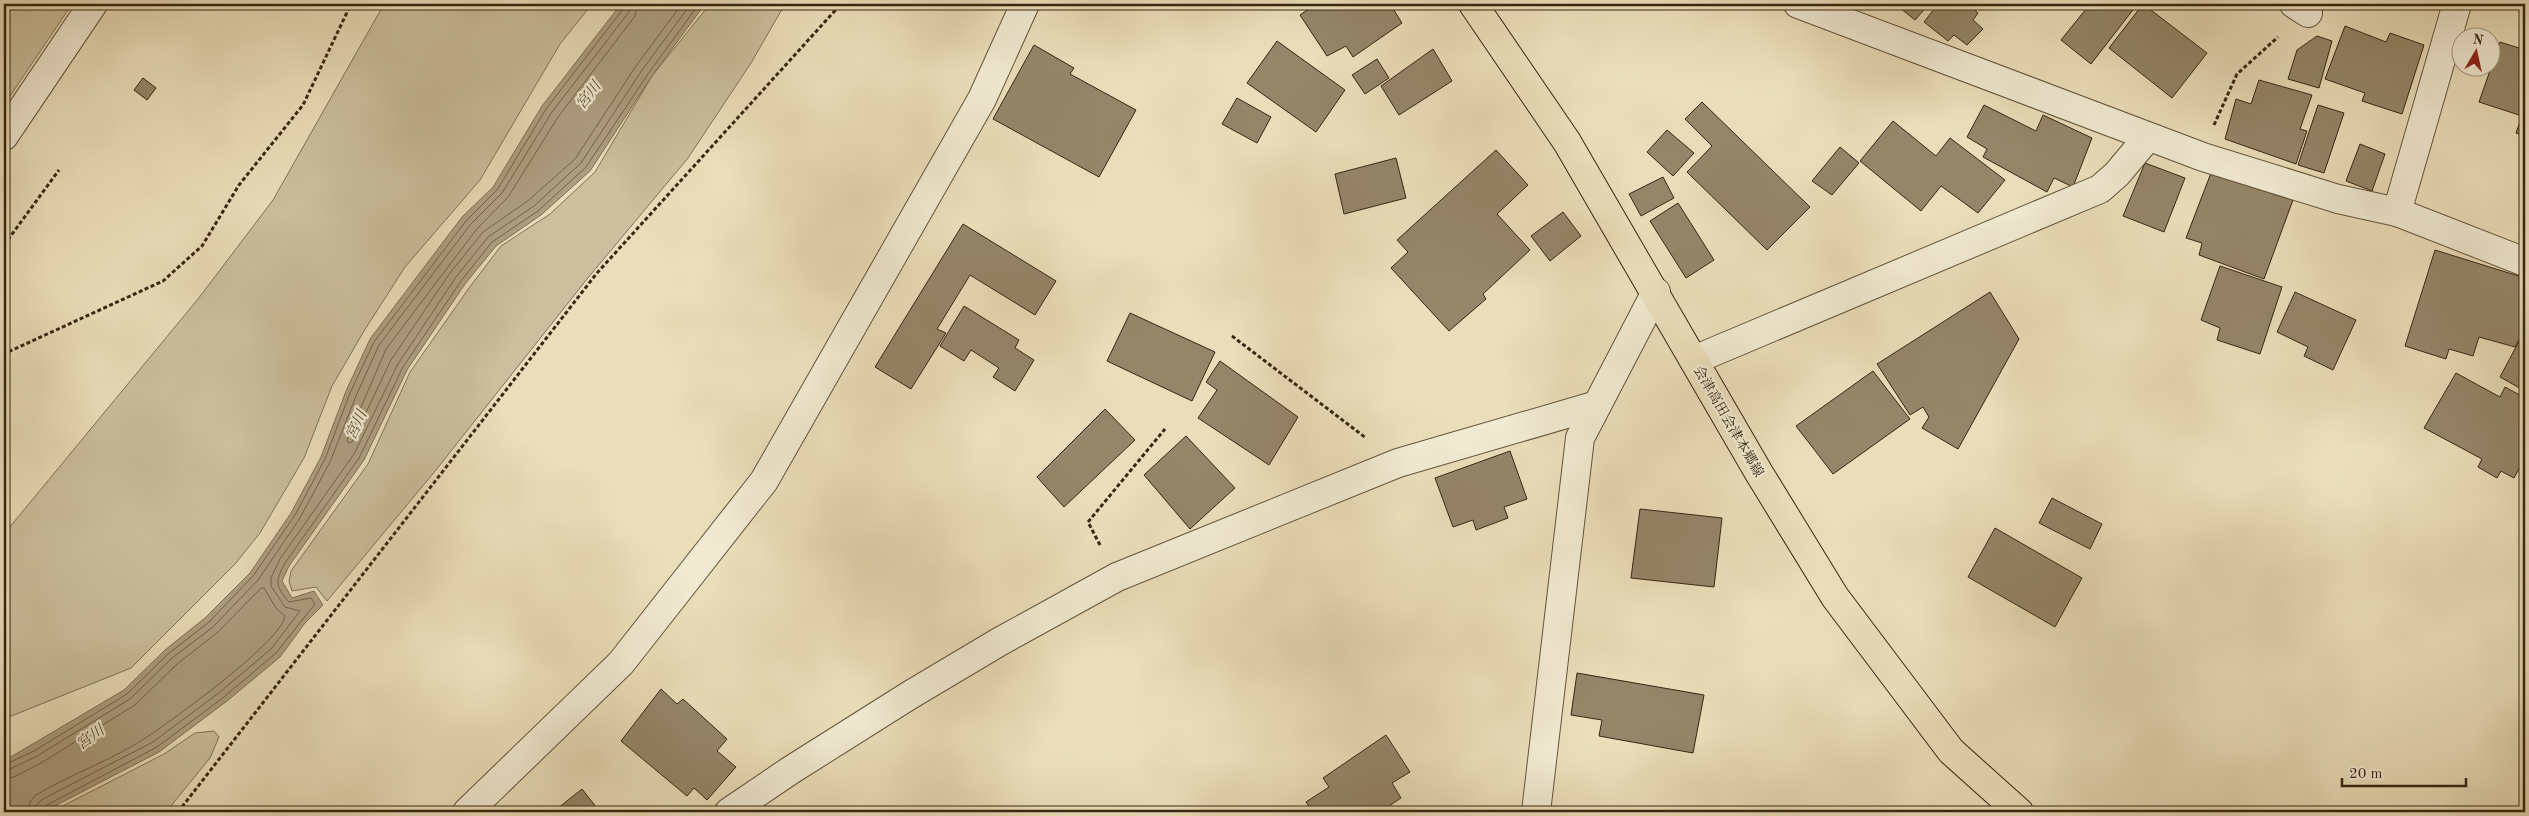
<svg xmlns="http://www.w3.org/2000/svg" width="2529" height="816" font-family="'Old Standard TT','Noto Serif JP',serif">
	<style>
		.green { fill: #cbbf9d; stroke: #807257 }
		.water { fill: #ad9f81; stroke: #7d6f54 }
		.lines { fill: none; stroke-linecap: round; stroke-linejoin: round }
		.shore { stroke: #726249; stroke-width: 1 }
		.building { fill: #948669; stroke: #362611 }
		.minor-casing { stroke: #63543b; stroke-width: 30 }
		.major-casing { stroke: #362611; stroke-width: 30 }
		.path { stroke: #362611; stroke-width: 3; stroke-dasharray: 4 2.5; stroke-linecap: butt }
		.minor { stroke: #f1ead2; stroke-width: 28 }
		.major { stroke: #eadeba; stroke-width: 28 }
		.labels { text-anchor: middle; stroke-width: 4.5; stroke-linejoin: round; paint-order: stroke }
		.street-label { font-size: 14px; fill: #362611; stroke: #f1ead2 }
		.water-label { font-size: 15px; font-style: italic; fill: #5a4a33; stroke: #f1ead2 }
	</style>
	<rect width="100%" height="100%" fill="#eadeba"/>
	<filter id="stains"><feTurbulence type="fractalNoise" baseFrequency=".004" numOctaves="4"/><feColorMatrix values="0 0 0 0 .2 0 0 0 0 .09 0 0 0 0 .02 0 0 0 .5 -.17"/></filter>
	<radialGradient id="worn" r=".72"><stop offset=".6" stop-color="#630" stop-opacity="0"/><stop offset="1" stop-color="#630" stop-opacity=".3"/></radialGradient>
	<!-- green -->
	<g class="green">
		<polygon points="4,4 72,4 4,105"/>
		<polygon points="384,4 592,4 560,44 480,180 405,267 364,331 332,386 304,458 260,533 235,564 131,668 4,719 4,534 198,299 273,200"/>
		<polygon points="710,4 785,4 751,63 688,158 587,279 436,470 327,601 316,587 292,591 289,581 291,571 368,464 410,372 469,288 501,246 550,214 595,172 652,76"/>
		<polygon points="214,731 219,737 210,758 166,812 51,812 164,754 195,733"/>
	</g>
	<!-- water -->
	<polygon class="water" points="621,4 705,4 652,76 590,171 541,215 496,246 465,284 407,370 364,460 289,566 282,581 292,598 314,591 323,605 305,623 280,657 227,701 159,752 43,812 4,812 4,761 124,690 165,650 205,618 250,573 291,513 321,457 346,391 370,339 462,217 493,187 542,106"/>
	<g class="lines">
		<!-- shore -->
		<g class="shore">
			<polyline points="638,4 635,16 558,117 508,197 476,230 386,349 347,440 348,443 352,442 391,360 450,273 483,232 529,200 575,159 636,66 682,4"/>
			<polyline points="4,765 34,751 127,694 168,654 209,622 253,576 295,515 325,459 350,393 374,342 466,221 497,190 546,109 623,9 625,4"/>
			<polyline points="4,772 37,756 130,699 172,658 213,627 258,580 300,518 330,462 356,396 379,345 470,225 502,193 552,112 629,12 631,4"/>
			<path d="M 4,779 L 14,777 L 41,763 L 135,705 L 177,664 L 218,632 L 261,588 L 264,588 L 276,608 L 285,616 C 282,641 175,718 150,735 C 115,759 73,773 36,795 L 30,802 L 28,812"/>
			<polyline points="35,812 36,806 41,800 153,742 220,692 271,649 300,611 285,607 271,586 271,578 280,559 354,454 398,364 456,277 488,237 534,206 581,163 642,70 691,4"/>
			<path d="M 42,812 L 45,806 L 157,747 L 224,697 L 276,653 L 315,604 L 311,598 L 289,602 C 275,585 275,582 285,563 L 359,458 L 403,367 L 461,281 L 492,242 L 538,211 L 586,167 L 648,74 L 699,4"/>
		</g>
	</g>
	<!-- building -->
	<g class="building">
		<polygon points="1316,4 1390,4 1402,23 1353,57 1346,46 1327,56 1300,15"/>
		<polygon points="1895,4 1929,4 1915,20"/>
		<polygon points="1938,4 1967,4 1978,13 1973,20 1983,29 1967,45 1954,35 1948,41 1924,22"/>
		<polygon points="2090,4 2134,4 2136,6 2091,64 2061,40"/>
		<polygon points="2143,4 2207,53 2172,98 2109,48"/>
		<polygon points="2345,26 2386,42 2390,33 2424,45 2402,114 2362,101 2365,93 2325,79"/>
		<polygon points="2317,36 2332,41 2319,88 2288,79 2297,50"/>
		<polygon points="1277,41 1345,90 1316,132 1247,83"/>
		<polygon points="2500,42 2525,50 2525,136 2516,133 2522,116 2479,102"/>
		<polygon points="1034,45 1074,68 1070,74 1136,110 1099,177 993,119"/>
		<polygon points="1433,49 1452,81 1399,115 1381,86"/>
		<polygon points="1377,59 1389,78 1365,94 1352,75"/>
		<polygon points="143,78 156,88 147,100 134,90"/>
		<polygon points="2259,80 2312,95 2300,129 2307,131 2296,164 2225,139 2236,99 2251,104"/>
		<polygon points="1237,98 1271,117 1257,143 1222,124"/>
		<polygon points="1702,102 1810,207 1767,250 1687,172 1712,146 1685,119"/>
		<polygon points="1984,105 2036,131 2043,115 2092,138 2073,187 2054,178 2047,192 1983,157 1987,149 1967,137"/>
		<polygon points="2318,105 2344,113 2324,173 2298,165"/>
		<polygon points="1893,121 1936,156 1950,138 2005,180 1978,213 1941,186 1921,211 1860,161"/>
		<polygon points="1667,130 1694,153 1673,176 1647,152"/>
		<polygon points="2360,144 2385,154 2372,191 2346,181"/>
		<polygon points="1840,147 1859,163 1832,195 1812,181"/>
		<polygon points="1496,150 1528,185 1497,214 1530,250 1483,294 1486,299 1449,331 1391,268 1408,252 1397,240"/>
		<polygon points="1396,158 1406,198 1344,214 1335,174"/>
		<polygon points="2145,163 2185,178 2164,232 2123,216"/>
		<polygon points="2211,173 2293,200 2264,279 2199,255 2202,243 2186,238"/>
		<polygon points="1663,177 1674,198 1641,216 1629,194"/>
		<polygon points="1678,203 1714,260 1686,278 1650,221"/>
		<polygon points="1563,212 1581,236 1550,261 1531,236"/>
		<polygon points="963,224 1056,281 1035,315 970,275 937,329 946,333 911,389 875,367"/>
		<polygon points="2435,250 2525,278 2525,328 2515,347 2479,337 2473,356 2449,349 2446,359 2405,346"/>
		<polygon points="2220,266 2282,287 2260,354 2217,340 2220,328 2201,320"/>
		<polygon points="1990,292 2019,339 1958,449 1922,428 1929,417 1923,407 1910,415 1877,364"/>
		<polygon points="2295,292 2356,320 2333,370 2304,356 2308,347 2277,332"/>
		<polygon points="964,306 1019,340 1015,348 1034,360 1015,391 993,377 999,368 971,350 964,361 940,346"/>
		<polygon points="1130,313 1215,352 1192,401 1107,361"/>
		<polygon points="2525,330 2525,391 2500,377"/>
		<polygon points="1220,361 1298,417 1269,465 1198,418 1217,390 1206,382"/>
		<polygon points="1873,371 1910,419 1833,474 1796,426"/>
		<polygon points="2456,373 2500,397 2505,387 2525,398 2525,457 2514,478 2501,471 2497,478 2478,467 2482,459 2424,428"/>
		<polygon points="1105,409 1135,440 1064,507 1037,477"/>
		<polygon points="1186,436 1235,488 1190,529 1144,475"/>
		<polygon points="1510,451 1527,499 1504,507 1508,518 1476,530 1473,520 1453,527 1435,478"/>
		<polygon points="2052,498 2102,524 2090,549 2039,523"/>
		<polygon points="1640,509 1722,518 1714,587 1631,578"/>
		<polygon points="1995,528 2082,578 2055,627 1968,577"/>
		<polygon points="1577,673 1704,695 1693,753 1599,736 1602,720 1571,715"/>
		<polygon points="661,689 677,704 683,699 727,739 717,751 736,767 707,800 694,788 687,796 621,741"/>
		<polygon points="1386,735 1410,772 1392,783 1401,798 1380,812 1313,812 1306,802 1329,787 1323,778"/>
		<polygon points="582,789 600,812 553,812"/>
	</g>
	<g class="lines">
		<!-- minor casing -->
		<g class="minor-casing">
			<g id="minor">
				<polyline points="1798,4 2203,157 2338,199 2397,212 2525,262"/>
				<polyline points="2294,4 2308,13"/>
				<polyline points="4,136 93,4"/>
				<polyline points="2397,212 2457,4"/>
				<polyline points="1694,360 2100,189 2117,174 2148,137"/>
				<polyline points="467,812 621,663 764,481 982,99 1025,4"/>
				<polyline points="729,812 791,770 910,695 999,642 1117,577 1398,463 1597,405"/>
				<polyline points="1536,812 1580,438 1656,292"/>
			</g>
		</g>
		<!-- major casing -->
		<g class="major-casing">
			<polyline id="major" points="1473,4 1567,142 1759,473 1835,597 1951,751 2019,812"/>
		</g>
		<!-- path -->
		<g class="path">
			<polyline points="2214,125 2237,74 2278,37"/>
			<polyline points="4,245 59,170"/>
			<polyline points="1232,336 1366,438"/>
			<polyline points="4,356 8,352 163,281 202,246 239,185 303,105 351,4"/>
			<polyline points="1100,545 1088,522 1165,429"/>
			<polyline points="178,812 597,273 841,4"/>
		</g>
		<!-- minor -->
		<use href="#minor" class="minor"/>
		<!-- major -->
		<use href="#major" class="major"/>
	</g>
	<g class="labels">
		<!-- street labels -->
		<g class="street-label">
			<text transform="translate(1729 421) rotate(60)" y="5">会津高田会津本郷線</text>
		</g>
		<!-- water labels -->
		<g class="water-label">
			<text transform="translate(588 95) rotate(-52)" y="5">宮川</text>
			<text transform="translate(356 425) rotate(-65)" y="5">宮川</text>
			<text transform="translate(90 737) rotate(-36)" y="5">宮川</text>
		</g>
	</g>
	<!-- margin -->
	<rect width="2529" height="816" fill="none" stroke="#eadeba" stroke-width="20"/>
	<rect x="5" y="5" width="2519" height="806" fill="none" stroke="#362611" stroke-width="2.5"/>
	<rect x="10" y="10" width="2509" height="796" fill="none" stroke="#362611"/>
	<!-- north arrow -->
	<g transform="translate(2476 52) rotate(9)"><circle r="24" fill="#f1ead2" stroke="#a69c85"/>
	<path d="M0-4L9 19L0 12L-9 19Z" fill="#8f2418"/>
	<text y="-8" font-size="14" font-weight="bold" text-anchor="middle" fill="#362611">N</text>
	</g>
	<!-- scale -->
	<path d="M2342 778v8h124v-8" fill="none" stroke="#362611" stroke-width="2.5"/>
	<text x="2349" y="778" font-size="15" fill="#362611" stroke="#f1ead2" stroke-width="4" paint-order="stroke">20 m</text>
	<rect width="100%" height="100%" filter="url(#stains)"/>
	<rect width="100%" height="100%" fill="url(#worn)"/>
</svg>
